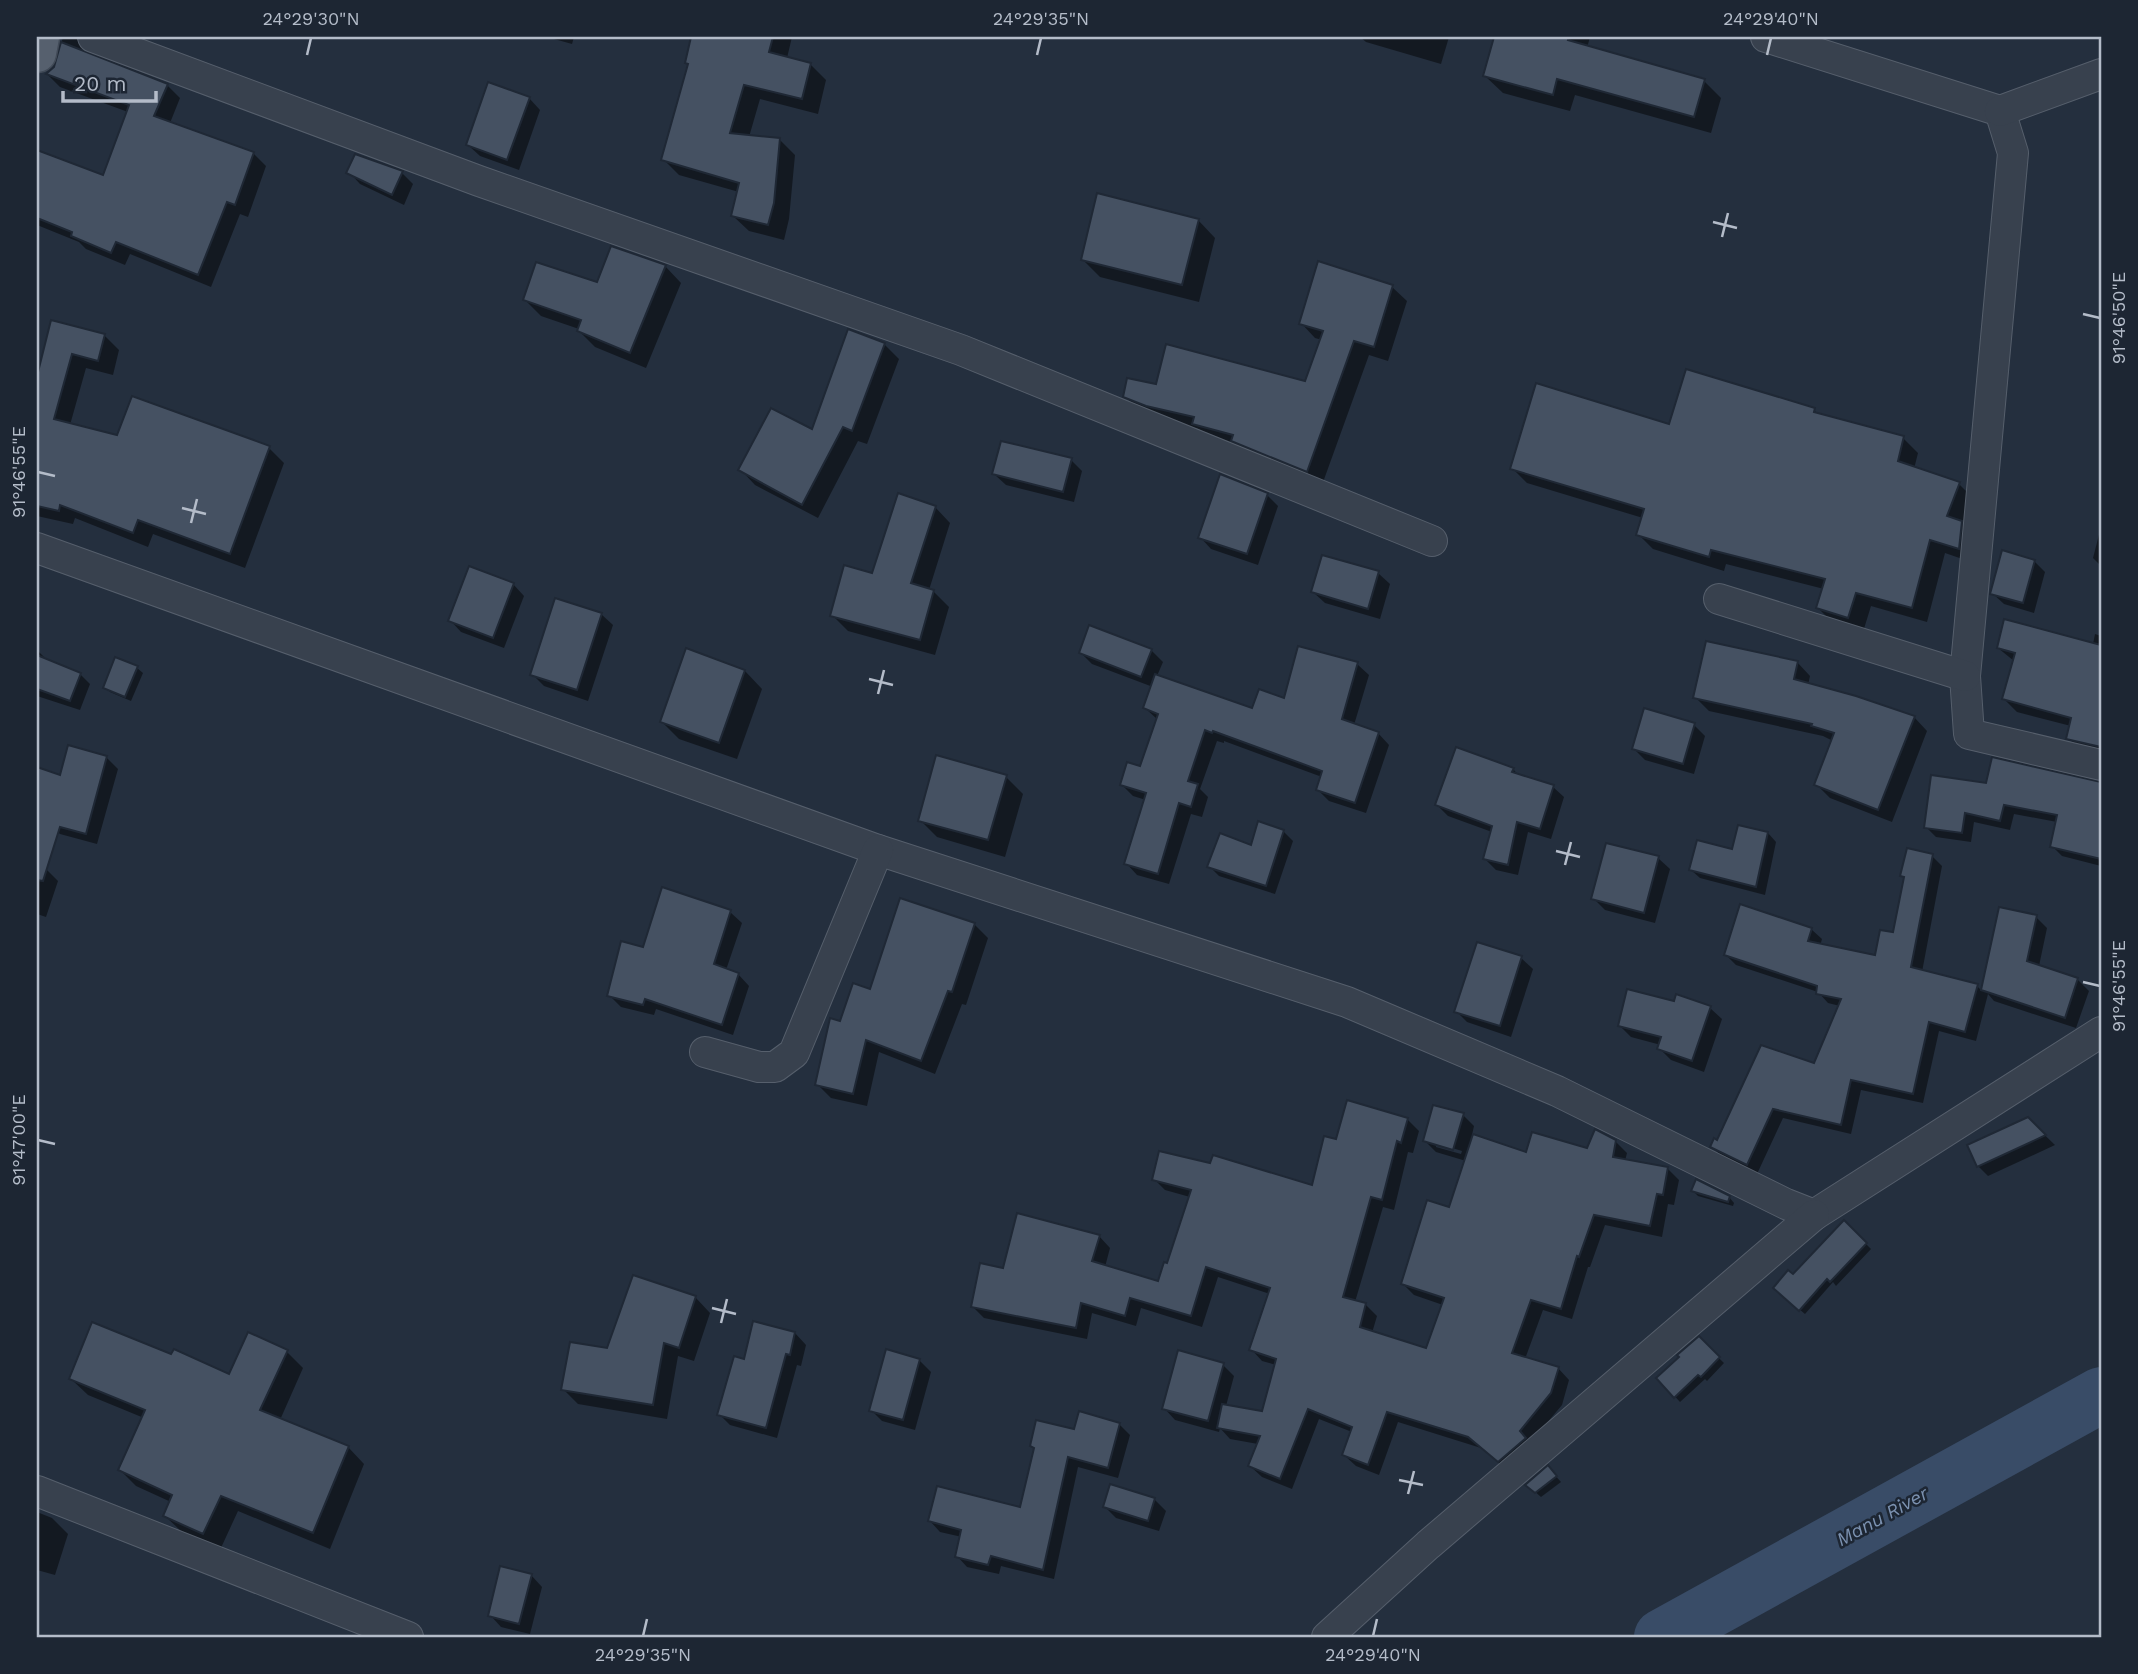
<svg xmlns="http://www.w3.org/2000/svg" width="2138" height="1674" font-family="'Work Sans',sans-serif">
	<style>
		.shadow { fill: #0007; fill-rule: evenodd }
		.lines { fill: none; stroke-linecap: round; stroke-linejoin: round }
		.river { stroke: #394c67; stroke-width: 56 }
		.building { fill: #455162; stroke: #1f2835; stroke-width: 2 }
		.minor-casing { stroke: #565f6c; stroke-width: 32 }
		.major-casing { stroke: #414a57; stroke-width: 41 }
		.minor { stroke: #38414e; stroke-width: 30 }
		.major { stroke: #56606e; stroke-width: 38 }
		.ticks { fill: none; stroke: #b4bcc9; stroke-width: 2.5 }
		.labels { text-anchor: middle; stroke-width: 5; stroke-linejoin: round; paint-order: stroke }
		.water-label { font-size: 19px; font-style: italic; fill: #7c92b1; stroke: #1d2633 }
		.neatline { fill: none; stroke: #b4bcc9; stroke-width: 2.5 }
		.ticks-label { font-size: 18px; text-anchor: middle; fill: #b4bcc9 }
	</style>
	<rect width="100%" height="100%" fill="#242f3e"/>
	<!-- shadow -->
	<g class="shadow">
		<polygon points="63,37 95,37 90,44 89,56 167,85 180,98 170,123 253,153 266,166 248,217 240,214 211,287 130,254 125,265 86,249 79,242 37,225 37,152 105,178 128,112 60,87 47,74 55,68"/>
		<polygon points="547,37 574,37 572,44"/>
		<polygon points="693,37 792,37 787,58 810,64 826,80 818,114 760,99 749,137 780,140 795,155 789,219 784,240 749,231 733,216 739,192 679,175 663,159 690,66 687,63"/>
		<polygon points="1360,37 1449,37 1441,64 1366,42"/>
		<polygon points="1495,37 1590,37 1587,48 1704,81 1721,98 1711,133 1575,95 1570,111 1503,93 1485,76"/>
		<polygon points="529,98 540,110 519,170 480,156 468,145"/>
		<polygon points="349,172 402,173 413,184 404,205 360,184"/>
		<polygon points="1198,220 1215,238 1199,302 1100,277 1082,259"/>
		<polygon points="665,266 681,283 646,368 595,347 579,331 579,329 541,316 525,300"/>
		<polygon points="1392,287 1407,301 1388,361 1369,355 1322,485 1248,455 1239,447 1209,439 1199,429 1162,420 1140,411 1125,396 1306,383 1322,340 1315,338 1301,323"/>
		<polygon points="104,335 119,350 113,375 86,368 70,425 118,437 269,448 284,463 245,568 153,534 148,547 75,518 73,524 37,516 37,366 41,367"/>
		<polygon points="884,344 899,359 867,444 858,441 818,518 755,485 741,470 813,432"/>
		<polygon points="1814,410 1820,416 1903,438 1918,453 1914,469 1959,484 1974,499 1964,525 1976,537 1974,563 1945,553 1927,622 1871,606 1863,632 1833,623 1818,608 1824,589 1726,564 1724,571 1653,549 1638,534 1643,518 1527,483 1512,468 1670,426"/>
		<polygon points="1071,460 1082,471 1074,502 1006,485 994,474"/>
		<polygon points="1267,495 1278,506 1258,565 1211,549 1200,537"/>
		<polygon points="935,507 950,523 929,590 933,591 949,607 935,655 848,631 832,615 873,575"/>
		<polygon points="2101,527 2101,566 2093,558"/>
		<polygon points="2034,561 2045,572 2034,613 2004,604 1992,593"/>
		<polygon points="1378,573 1390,584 1380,619 1325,603 1313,592"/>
		<polygon points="513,584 524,596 504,648 461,632 450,620"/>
		<polygon points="601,614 613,625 588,701 544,686 532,674"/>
		<polygon points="2095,634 2101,636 2101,757 2081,751 2068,738 2071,726 2017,712 2004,699 2014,661 1998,648 2093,644"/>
		<polygon points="37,650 48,661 80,674 90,684 80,710 37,696"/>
		<polygon points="1151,650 1163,662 1157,676 1254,711 1285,701 1357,664 1369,675 1354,725 1378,733 1389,745 1366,813 1329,801 1318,790 1322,777 1224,741 1224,743 1217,741 1200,789 1208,797 1202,817 1191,814 1169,884 1137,875 1126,863 1146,800 1133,796 1122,785 1142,768 1158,720 1145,708 1153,687 1092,664 1081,653"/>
		<polygon points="687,651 745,671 762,689 737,759 679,739 662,722"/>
		<polygon points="116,659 137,668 143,673 131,701 110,692 105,687"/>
		<polygon points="1797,662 1810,676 1808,685 1914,717 1927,731 1892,822 1830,798 1816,784 1833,741 1823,736 1709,711 1695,697"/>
		<polygon points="1694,725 1705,736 1694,774 1645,760 1634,749"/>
		<polygon points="106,757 118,769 97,844 60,834 49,823 50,818 37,813 37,769 61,777"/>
		<polygon points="1513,769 1520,777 1553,787 1564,797 1551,839 1528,832 1518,875 1496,870 1485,859 1492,832 1448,816 1437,805"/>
		<polygon points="1006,777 1023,794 1005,857 937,837 920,820"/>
		<polygon points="1987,784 2101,784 2101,866 2062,856 2052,846 2057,822 2014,814 2010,830 1974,822 1971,842 1936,837 1926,827"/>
		<polygon points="1283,831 1293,841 1275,894 1219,876 1209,866"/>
		<polygon points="1768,833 1776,842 1765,895 1700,878 1691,870 1734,851"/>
		<polygon points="1932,856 1942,866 1922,972 1977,986 1982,991 2000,909 2036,917 2047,928 2039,966 2077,979 2089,991 2076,1028 1994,1001 1988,994 1976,1041 1939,1031 1923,1103 1861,1090 1851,1134 1783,1118 1757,1174 1722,1157 1712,1146 1815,1065 1840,1006 1828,1003 1818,992 1736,965 1726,955 1811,929 1822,939 1820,946 1877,957 1894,934"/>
		<polygon points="1658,858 1670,869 1655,923 1605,910 1593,898"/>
		<polygon points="37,866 46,869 58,881 46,917 37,914"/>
		<polygon points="730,912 742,923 726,970 738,974 749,986 733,1035 656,1009 654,1015 621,1007 609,995 644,949"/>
		<polygon points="974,924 988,938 966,1005 962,1004 935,1074 879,1052 867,1106 831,1098 817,1084 841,1023 871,992"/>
		<polygon points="1521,958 1533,969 1511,1037 1467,1022 1456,1011"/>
		<polygon points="1675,1003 1710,1008 1722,1019 1704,1072 1671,1060 1659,1048 1661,1045 1631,1037 1620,1026"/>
		<path d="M 1463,1115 L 1474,1126 L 1472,1135 L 1527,1154 L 1588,1150 L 1615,1141 L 1627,1153 L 1625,1161 L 1668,1169 L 1679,1180 L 1674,1205 L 1668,1204 L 1662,1237 L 1605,1225 L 1590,1267 L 1588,1267 L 1572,1319 L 1543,1310 L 1525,1359 L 1558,1368 L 1569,1380 L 1562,1405 L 1530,1443 L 1510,1472 L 1481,1448 L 1398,1422 L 1379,1475 L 1356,1466 L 1344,1455 L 1352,1432 L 1319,1419 L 1292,1489 L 1262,1477 L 1250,1466 L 1258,1444 L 1230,1439 L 1220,1428 L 1219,1432 L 1175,1420 L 1164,1408 L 1223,1365 L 1234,1376 L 1226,1406 L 1264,1413 L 1276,1365 L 1262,1361 L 1251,1349 L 1270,1294 L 1218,1277 L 1202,1327 L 1141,1308 L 1136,1326 L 1092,1313 L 1087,1339 L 984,1318 L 973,1307 L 1004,1270 L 1099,1236 L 1110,1248 L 1105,1267 L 1159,1283 L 1168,1265 L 1190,1197 L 1165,1190 L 1154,1179 L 1313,1187 L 1337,1141 L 1408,1120 L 1419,1131 L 1413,1153 L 1408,1152 L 1394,1210 L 1383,1207 L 1355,1302 L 1365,1304 L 1377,1316 L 1372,1333 L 1427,1351 L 1443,1305 L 1414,1295 L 1403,1284 L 1450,1209 L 1466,1161 L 1436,1152 L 1425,1141 ZM 1436,1143 L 1462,1151 L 1461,1154 L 1436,1147 Z"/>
		<polygon points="2028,1119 2055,1145 1988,1176 1978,1166"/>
		<polygon points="1693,1191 1729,1197 1734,1203 1733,1206 1698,1196"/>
		<polygon points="1844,1222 1871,1249 1836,1286 1833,1282 1805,1314 1780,1293"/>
		<polygon points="634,1277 696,1298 710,1313 694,1361 678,1356 667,1419 578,1404 563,1389 609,1350"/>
		<polygon points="795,1333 806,1345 801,1366 797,1365 777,1438 730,1425 719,1414 746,1361"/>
		<polygon points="1699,1339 1724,1363 1707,1381 1705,1379 1680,1402 1659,1379"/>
		<polygon points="287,1352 303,1368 280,1420 348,1447 364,1464 330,1549 238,1511 220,1550 182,1532 165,1516 171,1502 136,1486 120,1470 144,1418 88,1395 71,1379 172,1356 229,1377"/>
		<polygon points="919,1360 931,1372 915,1430 882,1421 871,1410"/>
		<polygon points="1119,1424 1130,1435 1118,1478 1078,1467 1054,1579 1001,1566 999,1574 967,1567 957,1556 962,1537 940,1532 930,1521 1022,1509 1036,1450 1032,1446 1075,1431"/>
		<polygon points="1553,1473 1561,1482 1541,1497 1533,1490"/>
		<polygon points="1154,1499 1166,1511 1159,1531 1116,1518 1105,1507"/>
		<polygon points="37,1512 52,1518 68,1534 55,1575 37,1570"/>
		<polygon points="531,1575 542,1587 530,1634 501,1627 490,1615"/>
	</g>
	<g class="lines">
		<!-- river -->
		<polyline class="river" points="1662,1637 2101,1395"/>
	</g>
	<!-- building -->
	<g class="building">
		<polygon points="691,37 773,37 769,52 811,63 802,99 744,85 730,133 780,138 774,203 768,225 731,216 739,183 661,160 688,64 685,63"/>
		<polygon points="1494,37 1569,37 1568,40 1705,79 1694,117 1557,79 1553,95 1483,76"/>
		<polygon points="61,42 168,84 154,116 254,152 235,205 227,202 198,275 116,242 111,253 71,236 72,232 37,218 37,150 103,175 129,105 46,74 54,67"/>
		<polygon points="488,82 530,97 507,160 466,145"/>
		<polygon points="355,154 403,171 392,195 346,173"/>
		<polygon points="1097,193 1199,219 1182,285 1081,260"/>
		<polygon points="611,246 666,265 630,353 577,331 581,320 523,300 536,262 597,282"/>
		<polygon points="1318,261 1393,285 1374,347 1354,341 1307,472 1231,441 1233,435 1192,424 1194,417 1146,406 1123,397 1127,378 1156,384 1166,344 1305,381 1323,331 1299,324"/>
		<polygon points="51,320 105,334 98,361 72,354 54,419 117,435 132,396 270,446 230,554 138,520 133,533 60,505 59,511 37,506 37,376"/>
		<polygon points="848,329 885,343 852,431 843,427 802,505 738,470 771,408 812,429"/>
		<polygon points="1686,369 1815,408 1814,412 1904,436 1898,461 1960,482 1947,516 1962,521 1959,549 1930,540 1912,608 1856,593 1848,618 1816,608 1825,579 1711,550 1709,557 1636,535 1644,509 1510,469 1536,383 1669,424"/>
		<polygon points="1001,441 1072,458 1063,492 992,474"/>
		<polygon points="1220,474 1268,493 1247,554 1198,538"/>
		<polygon points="898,493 936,506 911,583 934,590 920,640 830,616 844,565 872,573"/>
		<polygon points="2002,550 2035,560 2023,603 1990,594"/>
		<polygon points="1322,555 1379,571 1368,609 1311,592"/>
		<polygon points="469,566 514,583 493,638 448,621"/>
		<polygon points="555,598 602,613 577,690 530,675"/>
		<polygon points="2004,619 2101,645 2101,747 2066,739 2071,718 2002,699 2015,653 1997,648"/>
		<polygon points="1089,625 1152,649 1141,677 1079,653"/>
		<polygon points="1706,641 1798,661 1794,679 1856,696 1915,716 1878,810 1814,785 1834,733 1811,726 1812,724 1693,698"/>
		<polygon points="1298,646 1358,662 1342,719 1379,732 1355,803 1316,790 1322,771 1213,731 1212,733 1205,730 1188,781 1198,784 1191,807 1179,803 1158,874 1124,864 1146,793 1120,785 1127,762 1140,766 1158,714 1143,708 1155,674 1252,708 1259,689 1284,698"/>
		<polygon points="686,648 745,670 719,743 660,722"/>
		<polygon points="37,655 81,673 70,701 37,689"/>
		<polygon points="115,657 138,666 125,697 103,688"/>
		<polygon points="1644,708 1695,723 1683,764 1632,749"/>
		<polygon points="68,745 107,756 86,834 60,827 43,881 37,880 37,767 60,775"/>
		<polygon points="1456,747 1514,768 1512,772 1554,785 1540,829 1517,822 1508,865 1483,859 1492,826 1435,805"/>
		<polygon points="936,755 1007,775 988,840 918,821"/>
		<polygon points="1992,757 2101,782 2101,859 2050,847 2057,815 2004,805 2000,821 1965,813 1962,833 1924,828 1931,775 1986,783"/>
		<polygon points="1258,821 1284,830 1266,886 1207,867 1220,833 1251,845"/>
		<polygon points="1738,825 1768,832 1756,887 1689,870 1697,840 1732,849"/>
		<polygon points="1606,843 1659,856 1644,913 1591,899"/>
		<polygon points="1907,848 1933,854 1911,967 1978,984 1965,1032 1929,1022 1913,1094 1851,1080 1841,1125 1773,1109 1747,1165 1710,1147 1714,1138 1717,1140 1761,1045 1814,1063 1841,999 1816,994 1817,986 1724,955 1740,904 1812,928 1808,941 1875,955 1880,930 1893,932 1904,877 1900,876"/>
		<polygon points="662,887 731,910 714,964 739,973 722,1025 645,999 643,1005 607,996 621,941 643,947"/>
		<polygon points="900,898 975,923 952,992 948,991 921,1061 866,1040 853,1094 815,1085 830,1018 840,1021 853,983 870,989"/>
		<polygon points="1999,907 2037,915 2027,961 2078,978 2065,1018 1981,990"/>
		<polygon points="1477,942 1522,956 1500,1026 1454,1012"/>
		<polygon points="1627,989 1674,1001 1676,994 1711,1006 1692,1061 1657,1049 1661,1037 1618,1026"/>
		<polygon points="1347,1100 1408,1118 1401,1143 1397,1141 1382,1200 1371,1197 1343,1297 1366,1303 1360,1327 1426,1348 1444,1298 1401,1284 1427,1200 1449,1207 1473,1134 1526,1152 1532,1132 1587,1148 1595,1129 1616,1140 1613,1157 1668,1167 1663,1195 1657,1194 1650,1226 1594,1215 1579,1257 1577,1256 1561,1309 1531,1300 1512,1353 1559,1367 1551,1393 1520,1431 1526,1438 1498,1462 1468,1437 1387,1412 1368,1465 1342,1455 1352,1427 1308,1409 1280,1479 1248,1466 1260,1436 1217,1428 1222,1404 1262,1411 1276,1359 1249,1350 1270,1288 1206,1267 1191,1316 1130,1298 1125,1316 1081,1303 1076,1328 971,1307 980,1263 1003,1268 1017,1213 1100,1235 1092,1261 1158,1281 1164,1262 1167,1263 1191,1190 1152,1180 1159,1151 1210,1163 1213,1155 1312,1185 1324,1136 1336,1139"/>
		<polygon points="1433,1105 1464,1113 1453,1150 1423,1141"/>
		<polygon points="2028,1117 2046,1135 1977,1167 1967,1145"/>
		<polygon points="1696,1179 1730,1196 1728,1202 1691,1191"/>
		<polygon points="1844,1220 1867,1243 1830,1282 1827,1279 1799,1311 1773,1288 1788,1270 1793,1274"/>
		<polygon points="633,1275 696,1296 679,1348 664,1343 653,1405 561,1390 570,1342 607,1348"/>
		<polygon points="753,1321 795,1332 790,1355 786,1354 766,1428 717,1415 734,1356 744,1359"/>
		<polygon points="92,1322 171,1354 174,1349 229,1374 248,1332 288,1350 260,1410 349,1446 313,1533 221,1496 203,1534 163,1516 172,1495 118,1470 145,1410 69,1379"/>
		<polygon points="1699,1336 1720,1357 1701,1377 1698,1375 1674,1398 1656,1378 1679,1357 1677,1355"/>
		<polygon points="886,1349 920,1359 903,1420 869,1411"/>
		<polygon points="1178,1350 1224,1363 1208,1421 1162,1409"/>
		<polygon points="1079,1411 1120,1423 1108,1468 1068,1457 1043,1570 991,1556 988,1565 955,1557 961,1530 928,1521 937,1486 1020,1507 1034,1448 1030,1446 1036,1420 1074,1429"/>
		<polygon points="1548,1465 1557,1476 1535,1493 1525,1485"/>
		<polygon points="1110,1484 1155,1498 1148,1521 1103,1507"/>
		<polygon points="500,1566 532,1574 519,1624 488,1616"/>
	</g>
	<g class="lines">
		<!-- minor casing -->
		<g class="minor-casing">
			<g id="minor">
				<polyline points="93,37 479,181 961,350 1432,541"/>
				<polyline points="1766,37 2000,111 2013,153 1965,676 1969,734 2101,765"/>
				<polyline points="2000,111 2101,74"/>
				<polyline points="37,548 878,850 1347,1002 1557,1091 1786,1204 1814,1215 2101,1032"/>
				<polyline points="1719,599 1965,676"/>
				<polyline points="705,1052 759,1067 775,1067 794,1053 878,850"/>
				<polyline points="37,1491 408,1637"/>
				<polyline points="1327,1637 1428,1545 1814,1215"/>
			</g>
		</g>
		<!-- major casing -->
		<g class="major-casing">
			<polyline id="major" points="37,53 40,37"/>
		</g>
		<!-- minor -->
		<use href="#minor" class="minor"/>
		<!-- major -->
		<use href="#major" class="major"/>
	</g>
	<!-- ticks -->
	<path class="ticks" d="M 307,55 L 311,38M 1037,55 L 1041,38M 1767,55 L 1771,38M 1713,222 L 1737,228M 1722,237 L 1728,213M 2083,314 L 2100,318M 38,472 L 55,476M 182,508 L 206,514M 191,523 L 197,499M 869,679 L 893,685M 878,694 L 884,670M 1556,851 L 1580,857M 1565,865 L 1571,842M 2083,982 L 2100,986M 38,1140 L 55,1144M 712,1308 L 736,1314M 721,1323 L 727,1299M 1399,1480 L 1423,1485M 1408,1494 L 1414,1471M 643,1636 L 647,1619M 1373,1636 L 1377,1619"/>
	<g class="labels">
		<!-- water labels -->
		<g class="water-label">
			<text transform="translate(1882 1516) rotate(-29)" y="7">Manu River</text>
		</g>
	</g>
	<!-- border -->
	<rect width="2138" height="1674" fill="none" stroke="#1d2633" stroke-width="77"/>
	<!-- scale -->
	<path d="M63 91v10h93v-10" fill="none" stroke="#b4bcc9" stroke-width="3.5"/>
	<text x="74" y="91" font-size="21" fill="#b4bcc9" stroke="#1d2633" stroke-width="5" paint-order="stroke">20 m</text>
	<rect x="38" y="38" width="2062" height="1598" class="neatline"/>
	<g class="ticks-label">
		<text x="311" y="25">24°29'30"N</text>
		<text x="1041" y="25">24°29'35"N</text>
		<text x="1771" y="25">24°29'40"N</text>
		<text transform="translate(2119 318) rotate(-90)" y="6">91°46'50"E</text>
		<text transform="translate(19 472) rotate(-90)" y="6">91°46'55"E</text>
		<text transform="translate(2119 986) rotate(-90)" y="6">91°46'55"E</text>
		<text transform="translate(19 1140) rotate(-90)" y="6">91°47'00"E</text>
		<text x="643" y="1661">24°29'35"N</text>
		<text x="1373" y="1661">24°29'40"N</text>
	</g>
</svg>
